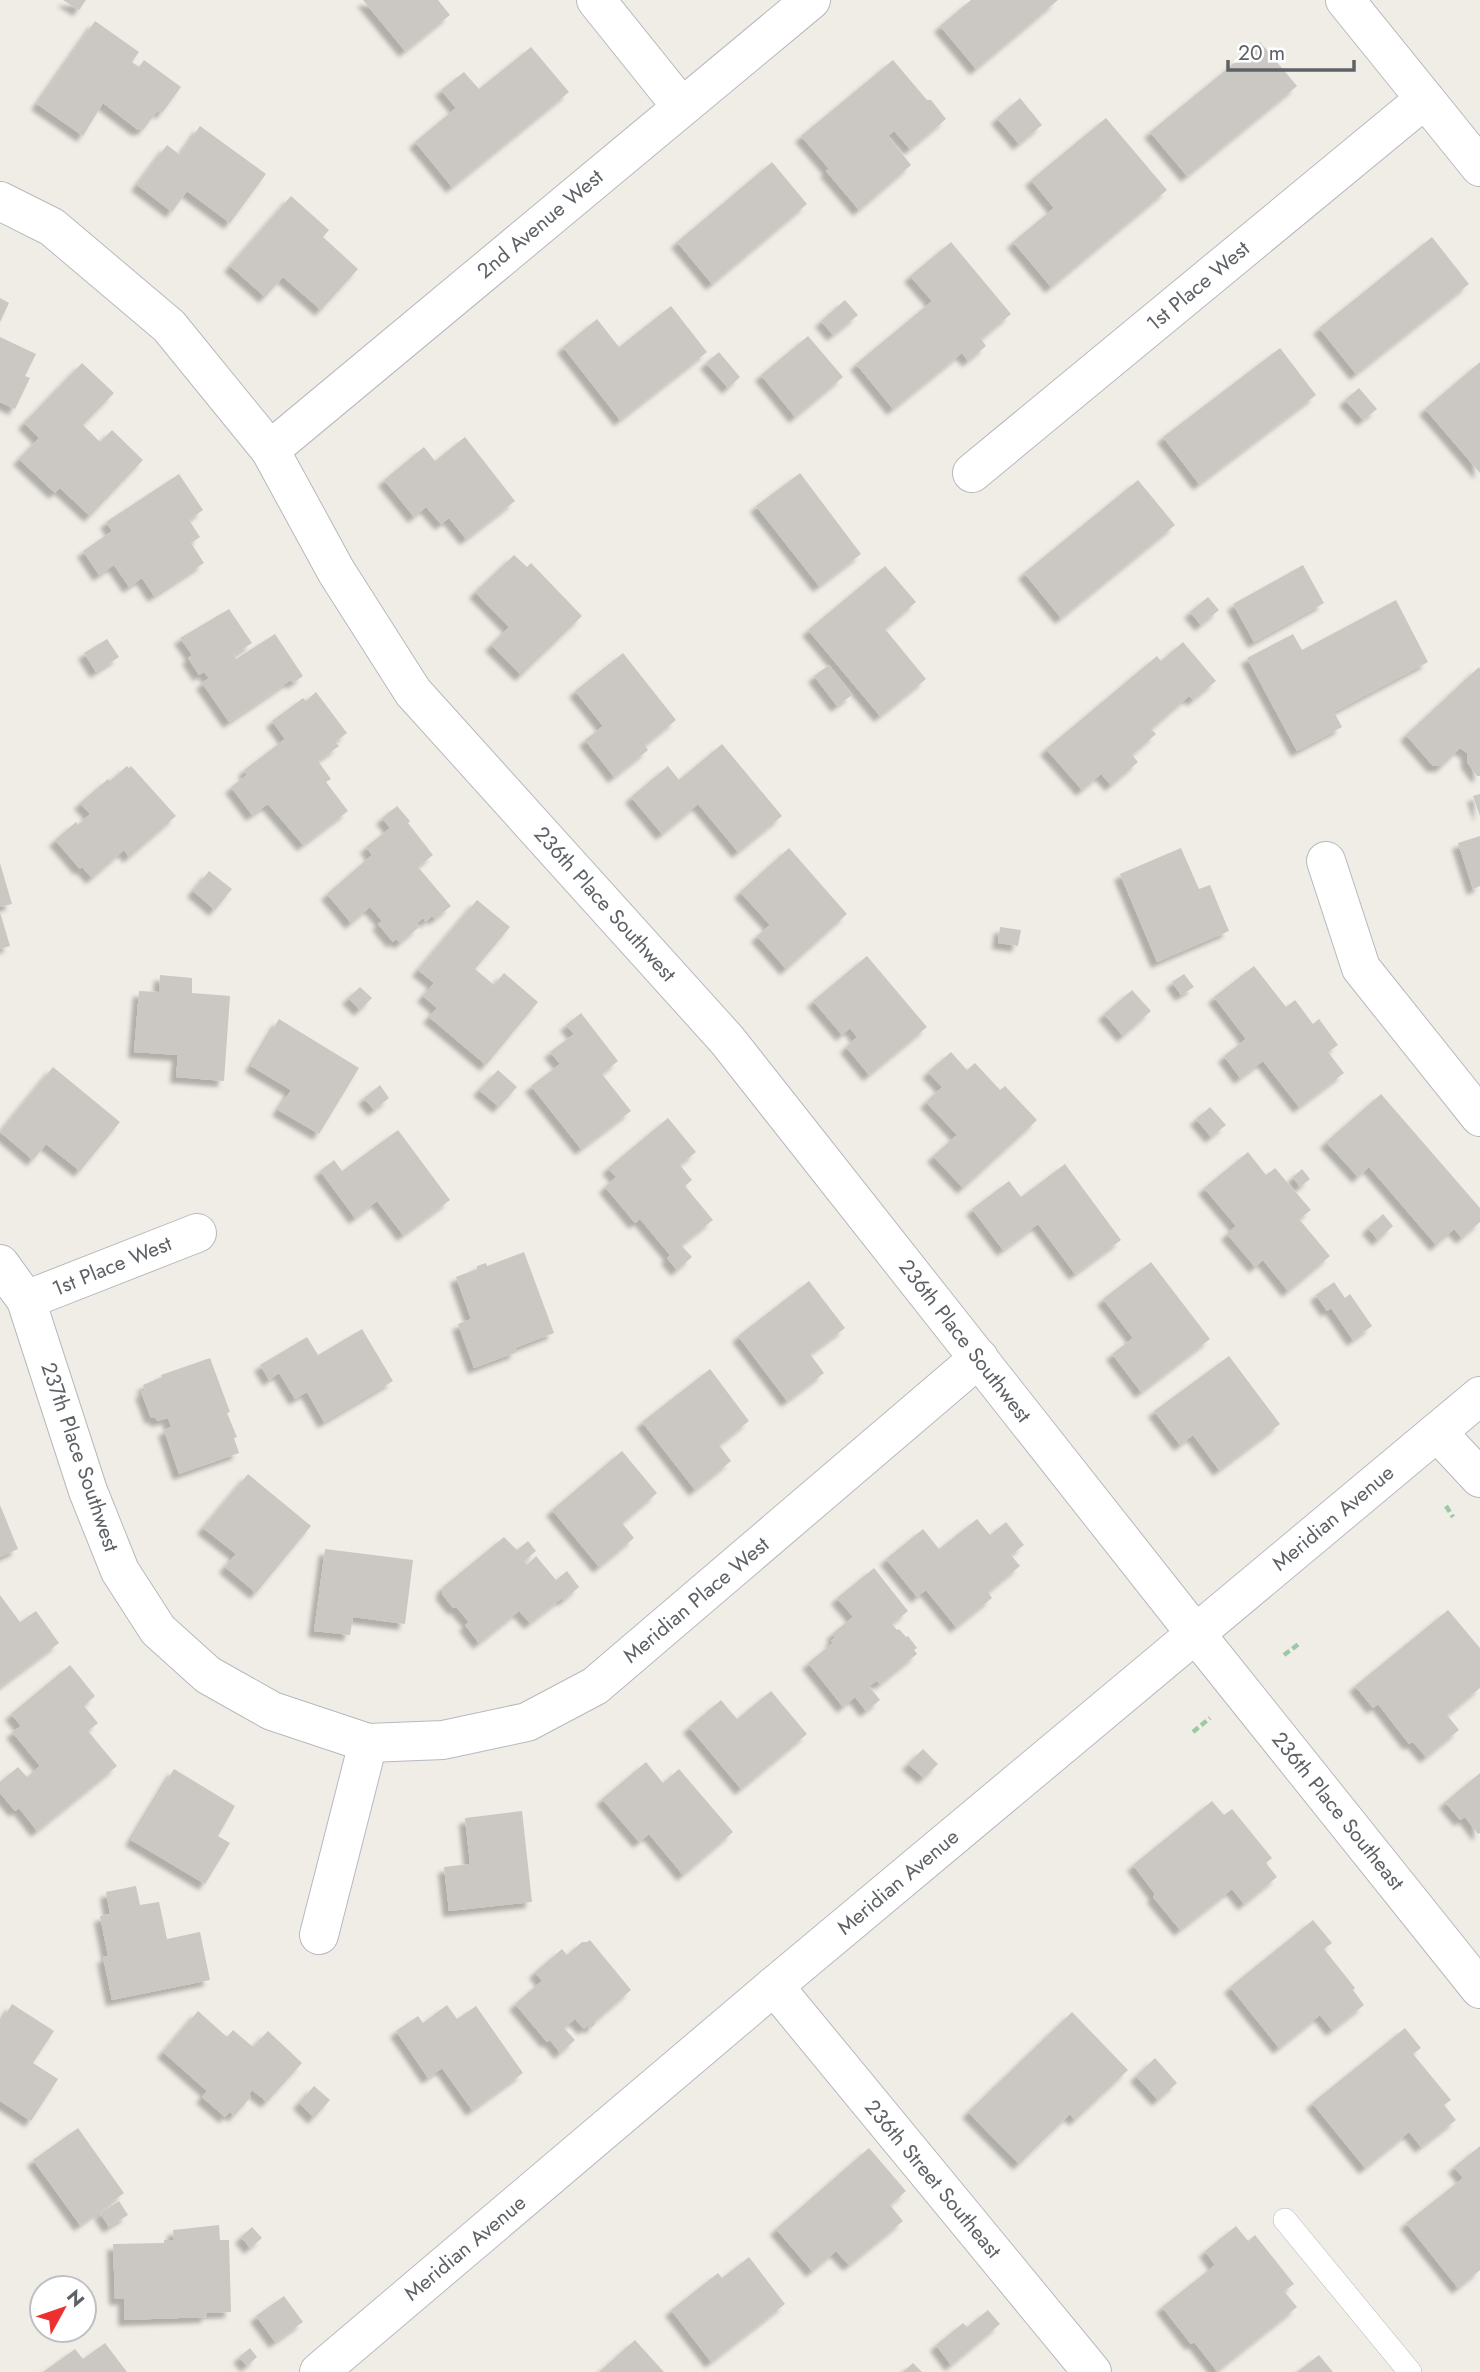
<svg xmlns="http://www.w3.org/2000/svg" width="1480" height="2372" font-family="Jost,sans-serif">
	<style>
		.building { fill: #cbc7c3; filter: url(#shadow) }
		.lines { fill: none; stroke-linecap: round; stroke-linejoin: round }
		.lane-casing { stroke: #b6b9bd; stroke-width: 24 }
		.street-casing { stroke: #b6b9bd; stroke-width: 40 }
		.secondary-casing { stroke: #b7bbc0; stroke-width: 40 }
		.path { stroke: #9bc9a4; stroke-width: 4.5; stroke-dasharray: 7 3.5; stroke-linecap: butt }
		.lane { stroke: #fff; stroke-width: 23 }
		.street { stroke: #fff; stroke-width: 38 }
		.secondary { stroke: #fff; stroke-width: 38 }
		.labels { text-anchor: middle; stroke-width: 5; stroke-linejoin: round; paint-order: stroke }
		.street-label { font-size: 21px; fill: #5d6266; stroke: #fff }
	</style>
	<defs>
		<filter id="shadow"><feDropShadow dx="-6" dy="6" stdDeviation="2" flood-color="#0004"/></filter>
	</defs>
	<rect width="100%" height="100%" fill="#f0ede6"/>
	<!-- building -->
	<g class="building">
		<polygon points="63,0 86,0 79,10"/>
		<polygon points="363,0 438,0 450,15 405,51"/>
		<polygon points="971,0 1058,0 976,69 940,26"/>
		<polygon points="95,21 139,52 132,62 139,67 144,60 181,87 162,113 158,110 143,130 140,128 138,130 103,103 83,136 37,104"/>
		<polygon points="1260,42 1297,86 1187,176 1150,132"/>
		<polygon points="531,47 569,92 452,187 415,142 456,108 441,90 464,72 479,89"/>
		<polygon points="893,60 927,100 931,100 946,119 910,149 894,131 888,136 911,165 859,210 826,171 829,169 801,136"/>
		<polygon points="1020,98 1042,125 1019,144 997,118"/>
		<polygon points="1106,118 1167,190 1051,287 1013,242 1054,208 1031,180"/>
		<polygon points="200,126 266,174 230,223 187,191 172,212 137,185 167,145 180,155"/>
		<polygon points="772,162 807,204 712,284 677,242"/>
		<polygon points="291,196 329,230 323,237 358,269 321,310 283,277 265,297 230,266"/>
		<polygon points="1432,237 1469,284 1356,374 1319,328"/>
		<polygon points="951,242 1011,314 981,339 986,346 968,361 962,353 893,409 856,364 932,301 910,276"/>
		<polygon points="0,298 9,303 0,322"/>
		<polygon points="845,300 858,315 833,335 821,321"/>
		<polygon points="671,306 707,352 620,420 563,347 597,319 619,347"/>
		<polygon points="808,336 843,377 795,417 761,375"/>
		<polygon points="0,337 36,354 25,376 30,378 15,409 0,402"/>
		<polygon points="1280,348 1316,395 1199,484 1163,437"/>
		<polygon points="719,352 740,377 728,388 706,363"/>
		<polygon points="1480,362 1480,473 1425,409"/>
		<polygon points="82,363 114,393 83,425 100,442 112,430 143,460 90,516 60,488 55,493 19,459 39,438 24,423"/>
		<polygon points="1359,388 1377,409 1363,420 1345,400"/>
		<polygon points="465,437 515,501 466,539 449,518 441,524 426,507 414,517 384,480 424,447 435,461"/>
		<polygon points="800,473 861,554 819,586 756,506"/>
		<polygon points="179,474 203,510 189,520 200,537 191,543 204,563 154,596 142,578 129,587 114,565 99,575 83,551 112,531 106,522"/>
		<polygon points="1138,480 1175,525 1061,618 1024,573"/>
		<polygon points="514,555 527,567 531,563 582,616 521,675 491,645 509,627 475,592"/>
		<polygon points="1303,565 1324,603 1254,642 1233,604"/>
		<polygon points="885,566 916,602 885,629 926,679 880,716 808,630"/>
		<polygon points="1208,597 1219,610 1201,625 1190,612"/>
		<polygon points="1396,600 1428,662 1334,712 1342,727 1297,751 1247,658 1293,634 1302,650"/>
		<polygon points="229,609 252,643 234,655 236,659 275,634 303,676 293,683 291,680 229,722 202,683 209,678 204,672 199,675 188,658 192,655 180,638"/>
		<polygon points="107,639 119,657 96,672 84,653"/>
		<polygon points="1183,642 1216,681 1193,700 1189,696 1151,729 1156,734 1132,755 1138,762 1111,785 1101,774 1082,790 1046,749 1157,656 1161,661"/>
		<polygon points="623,653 676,720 645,745 648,750 614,777 585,740 603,726 575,691"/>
		<polygon points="829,665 852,695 837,706 814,676"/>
		<polygon points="1479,667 1480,669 1480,776 1477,776 1467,762 1467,753 1460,748 1442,766 1433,766 1406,735"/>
		<polygon points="316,692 347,733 335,742 339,746 318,761 331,779 326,782 348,811 303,845 268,804 252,815 231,787 247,775 244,770 285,739 272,721 303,698 306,701"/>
		<polygon points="722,744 782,816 738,852 698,804 662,834 631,797 668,766 679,780"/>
		<polygon points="127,766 129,768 131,766 176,816 129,857 124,850 92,878 82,867 80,869 55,840 76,822 78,825 90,814 80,803 108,779 110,781"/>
		<polygon points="1480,794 1480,816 1473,796"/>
		<polygon points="397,806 410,821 408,823 433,855 418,867 451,906 435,919 432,916 426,922 423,918 416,924 419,927 400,943 396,939 393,942 378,924 382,921 370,907 351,923 327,894 372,855 366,847 390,828 382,818"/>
		<polygon points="1480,836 1480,886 1473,889 1458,843"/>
		<polygon points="789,848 847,914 786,969 757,936 770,925 740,892"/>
		<polygon points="1181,848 1199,889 1210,885 1229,931 1157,962 1120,874"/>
		<polygon points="0,863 12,904 0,907"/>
		<polygon points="209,871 232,889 215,910 193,891"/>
		<polygon points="477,900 510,927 475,969 494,985 504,973 538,1002 486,1065 429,1017 437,1008 423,996 434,983 418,970"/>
		<polygon points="0,912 10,946 0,949"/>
		<polygon points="1000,927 1021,930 1018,946 998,943"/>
		<polygon points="867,956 927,1027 869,1075 846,1047 857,1037 850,1028 842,1035 813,1001"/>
		<polygon points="1254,966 1286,1007 1295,1000 1313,1024 1319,1019 1338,1045 1328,1052 1344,1073 1299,1107 1263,1061 1240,1078 1224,1056 1246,1039 1214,997"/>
		<polygon points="1184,974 1194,987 1181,995 1172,982"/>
		<polygon points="160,975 192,978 192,993 230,996 224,1081 176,1077 178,1055 134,1052 139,991 159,992"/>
		<polygon points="360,987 372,998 360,1010 348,998"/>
		<polygon points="1132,990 1151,1011 1123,1036 1104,1014"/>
		<polygon points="581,1013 618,1061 602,1074 631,1111 581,1149 531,1086 560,1064 550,1052 574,1034 566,1025"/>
		<polygon points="279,1019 359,1068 319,1134 278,1110 291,1090 251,1066"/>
		<polygon points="951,1052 967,1070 975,1063 1000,1090 1005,1086 1037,1120 963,1188 933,1156 957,1135 926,1102 942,1087 928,1072"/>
		<polygon points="53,1067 120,1122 80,1171 46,1144 33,1160 0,1132"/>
		<polygon points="498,1070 517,1087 499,1107 479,1090"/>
		<polygon points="380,1085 389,1098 374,1110 364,1098"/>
		<polygon points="1381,1094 1480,1208 1480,1222 1462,1238 1454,1229 1436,1245 1369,1167 1358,1177 1326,1142"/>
		<polygon points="1210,1107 1226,1125 1211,1137 1196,1119"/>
		<polygon points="668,1118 696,1152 680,1165 692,1180 685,1186 713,1220 681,1245 692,1257 677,1270 667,1258 670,1255 640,1219 635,1223 605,1187 616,1177 608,1168"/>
		<polygon points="398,1130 450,1200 403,1235 377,1201 355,1218 320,1171 334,1160 342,1171"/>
		<polygon points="1248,1152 1266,1175 1275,1168 1311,1210 1299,1219 1330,1256 1288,1291 1263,1260 1255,1267 1227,1234 1236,1226 1204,1188"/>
		<polygon points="1065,1164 1121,1240 1075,1274 1038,1224 1003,1250 972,1209 1009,1181 1021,1197"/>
		<polygon points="1302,1169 1310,1179 1300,1187 1293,1177"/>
		<polygon points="1383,1214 1393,1226 1378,1240 1368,1228"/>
		<polygon points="524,1252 554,1333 515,1348 517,1352 474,1368 458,1324 471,1319 456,1277 477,1269 477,1266 486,1263 487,1266"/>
		<polygon points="1151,1262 1210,1339 1141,1392 1112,1354 1133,1338 1103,1299"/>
		<polygon points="809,1281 845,1328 810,1354 824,1373 787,1401 738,1336"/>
		<polygon points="1334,1282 1345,1298 1350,1294 1372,1326 1353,1340 1331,1308 1327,1311 1316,1295"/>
		<polygon points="362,1329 393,1381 324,1422 307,1392 295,1399 279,1373 269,1380 260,1365 307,1337 318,1355"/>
		<polygon points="1229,1356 1280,1424 1219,1470 1193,1435 1180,1445 1154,1411"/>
		<polygon points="210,1358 230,1412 227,1413 237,1437 234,1438 239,1453 179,1474 164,1430 171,1427 168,1418 157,1421 155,1417 151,1418 141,1392 145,1391 143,1385 162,1377 161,1375"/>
		<polygon points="710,1369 749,1421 719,1445 731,1461 695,1490 642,1422"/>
		<polygon points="622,1451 657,1493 622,1523 634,1538 599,1567 552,1510"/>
		<polygon points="248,1474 311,1526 256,1593 225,1567 236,1554 203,1528"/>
		<polygon points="0,1505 18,1549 0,1557"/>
		<polygon points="977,1519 990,1535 1006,1522 1024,1545 1011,1555 1020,1566 988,1592 992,1598 956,1627 926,1590 917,1597 886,1559 923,1529 939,1549"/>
		<polygon points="504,1537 517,1550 528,1541 536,1551 524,1561 527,1565 536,1556 556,1580 567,1571 579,1587 564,1600 562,1598 530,1623 519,1611 479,1643 465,1625 469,1622 457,1608 453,1608 442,1594 443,1587"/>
		<polygon points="325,1549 413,1560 405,1624 353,1617 350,1635 314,1631"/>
		<polygon points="874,1568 908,1611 892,1624 897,1630 899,1629 906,1637 908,1636 917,1648 914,1650 917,1654 880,1684 877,1681 869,1686 880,1700 866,1711 855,1697 843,1707 808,1663 833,1643 831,1641 835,1637 832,1634 853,1617 837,1598"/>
		<polygon points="0,1595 20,1622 36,1611 59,1643 0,1687"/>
		<polygon points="1448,1610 1480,1648 1480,1688 1447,1715 1459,1730 1426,1757 1413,1742 1409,1744 1378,1704 1373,1708 1355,1686"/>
		<polygon points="70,1665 95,1696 84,1706 98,1723 88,1731 117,1766 37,1831 19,1808 15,1811 0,1793 0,1782 18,1767 27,1777 40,1766 12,1732 21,1726 11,1714"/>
		<polygon points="771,1691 807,1734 741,1789 689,1727 721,1700 737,1719"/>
		<polygon points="923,1749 938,1764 924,1778 908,1764"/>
		<polygon points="646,1762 663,1783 679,1769 733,1832 683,1875 649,1834 639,1842 602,1799"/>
		<polygon points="174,1769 235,1806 218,1836 230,1843 205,1884 131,1840"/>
		<polygon points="1480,1773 1480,1833 1478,1834 1465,1817 1460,1820 1445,1802"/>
		<polygon points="1212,1801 1224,1815 1232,1809 1272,1858 1266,1863 1277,1877 1244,1904 1232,1889 1180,1930 1153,1897 1155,1894 1133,1865"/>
		<polygon points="522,1811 532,1902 449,1911 444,1867 470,1864 465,1818"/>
		<polygon points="136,1886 140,1905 159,1902 167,1939 200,1932 210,1980 112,2000 103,1957 108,1956 100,1916 110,1914 106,1892"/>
		<polygon points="1313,1920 1332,1943 1324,1949 1355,1988 1353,1990 1364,2005 1332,2030 1320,2015 1279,2048 1230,1987"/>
		<polygon points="590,1940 631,1990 594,2022 596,2023 591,2028 588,2025 584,2029 575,2019 564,2028 575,2040 560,2053 550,2040 547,2042 515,2004 542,1981 535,1972 562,1949 567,1955 582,1942 587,1942"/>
		<polygon points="12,2004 54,2031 33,2063 58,2079 31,2121 0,2101 0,2024"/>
		<polygon points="447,2005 457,2019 476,2006 523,2073 472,2110 442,2068 428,2078 396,2031 418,2016 423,2023"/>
		<polygon points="198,2011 227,2037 233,2030 253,2047 268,2031 302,2063 267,2102 252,2090 249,2094 251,2097 234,2116 230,2112 225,2117 202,2097 207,2091 163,2052"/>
		<polygon points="1072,2012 1128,2070 1075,2120 1070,2114 1019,2164 968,2112"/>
		<polygon points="1405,2028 1421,2048 1413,2054 1451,2100 1444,2105 1456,2120 1421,2147 1409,2132 1365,2168 1312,2103"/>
		<polygon points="1155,2058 1177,2083 1158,2100 1136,2076"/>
		<polygon points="314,2086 330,2100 314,2118 299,2103"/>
		<polygon points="78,2128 124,2193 80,2225 33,2160"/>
		<polygon points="1480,2146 1480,2270 1458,2288 1406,2223 1463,2178 1454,2167"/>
		<polygon points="869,2148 906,2191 890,2205 903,2221 849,2265 836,2251 812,2271 776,2229"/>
		<polygon points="119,2201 128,2215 109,2227 100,2213"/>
		<polygon points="219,2225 220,2240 229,2240 231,2312 207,2313 207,2317 124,2320 124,2299 115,2299 113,2244 164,2243 164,2240 174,2240 173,2230"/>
		<polygon points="1236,2226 1248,2241 1255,2235 1294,2284 1284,2291 1297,2307 1217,2371 1194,2342 1191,2344 1162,2307 1215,2265 1205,2251"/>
		<polygon points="252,2227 262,2238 250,2248 241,2237"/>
		<polygon points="749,2257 785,2304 711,2362 671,2310 718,2273 722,2278"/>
		<polygon points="284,2296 303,2322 275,2342 256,2316"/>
		<polygon points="988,2310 1000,2324 951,2365 936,2345 963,2323 967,2327"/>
		<polygon points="635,2340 664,2372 599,2372"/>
		<polygon points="105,2343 127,2372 43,2372 75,2349 83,2359"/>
		<polygon points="250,2348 257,2357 247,2366 239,2357"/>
		<polygon points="1319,2355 1333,2372 1297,2372"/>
		<polygon points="913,2363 922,2372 903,2372"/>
	</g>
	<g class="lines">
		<!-- lane casing -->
		<g class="lane-casing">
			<polyline id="lane" points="1285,2220 1410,2372"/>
		</g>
		<!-- street casing -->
		<g class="street-casing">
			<g id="street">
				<polyline points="596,0 681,106"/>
				<polyline points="1345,0 1480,167"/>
				<polyline points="0,201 52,227 169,326 270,450 336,571 413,692 727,1040 1195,1633 1480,1989"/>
				<polyline points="270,450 811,0"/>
				<polyline points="972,473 1425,99"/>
				<polyline points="1326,861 1361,968 1480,1117"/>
				<polyline points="0,1264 26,1300 88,1491 120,1571 158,1630 208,1675 272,1711 368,1743 319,1935"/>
				<polyline points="26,1300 197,1233"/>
				<polyline points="1437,1432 1480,1478"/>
				<polyline points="368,1743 443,1740 527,1722 595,1686 979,1358"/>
				<polyline points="774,1986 1092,2372"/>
			</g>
		</g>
		<!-- secondary casing -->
		<g class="secondary-casing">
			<polyline id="secondary" points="319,2372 774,1986 1480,1396"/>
		</g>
		<!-- path -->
		<g class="path">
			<polyline points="1446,1506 1453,1517"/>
			<polyline points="1284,1655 1300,1643"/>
			<polyline points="1193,1732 1210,1718"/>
		</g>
		<!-- lane -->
		<use href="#lane" class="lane"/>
		<!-- street -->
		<use href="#street" class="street"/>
		<!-- secondary -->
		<use href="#secondary" class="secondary"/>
	</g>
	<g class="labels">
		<!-- street labels -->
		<g class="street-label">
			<text transform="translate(540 224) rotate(-40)" y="7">2nd Avenue West</text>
			<text transform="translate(1198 286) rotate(-40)" y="7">1st Place West</text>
			<text transform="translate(605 904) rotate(48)" y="7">236th Place Southwest</text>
			<text transform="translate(112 1266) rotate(-22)" y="7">1st Place West</text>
			<text transform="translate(965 1341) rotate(52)" y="7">236th Place Southwest</text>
			<text transform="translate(80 1457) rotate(71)" y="7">237th Place Southwest</text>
			<text transform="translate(1333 1518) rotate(-40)" y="7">Meridian Avenue</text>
			<text transform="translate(696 1600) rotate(-40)" y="7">Meridian Place West</text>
			<text transform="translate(1338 1811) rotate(51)" y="7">236th Place Southeast</text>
			<text transform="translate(898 1882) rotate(-40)" y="7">Meridian Avenue</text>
			<text transform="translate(933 2179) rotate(50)" y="7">236th Street Southeast</text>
			<text transform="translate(465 2248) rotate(-40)" y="7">Meridian Avenue</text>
		</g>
	</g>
	<!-- north arrow -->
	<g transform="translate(63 2309) rotate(50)"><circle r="33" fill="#ffffff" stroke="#bec0c2" stroke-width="2"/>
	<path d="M0-5L12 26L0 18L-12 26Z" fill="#ed2f2f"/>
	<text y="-10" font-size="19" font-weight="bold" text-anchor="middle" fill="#5d6266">N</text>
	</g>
	<!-- scale -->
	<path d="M1228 60v10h126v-10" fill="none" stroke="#5d6266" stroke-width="3.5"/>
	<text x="1238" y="60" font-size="21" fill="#5d6266" stroke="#ffffff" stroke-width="5" paint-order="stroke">20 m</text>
</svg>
